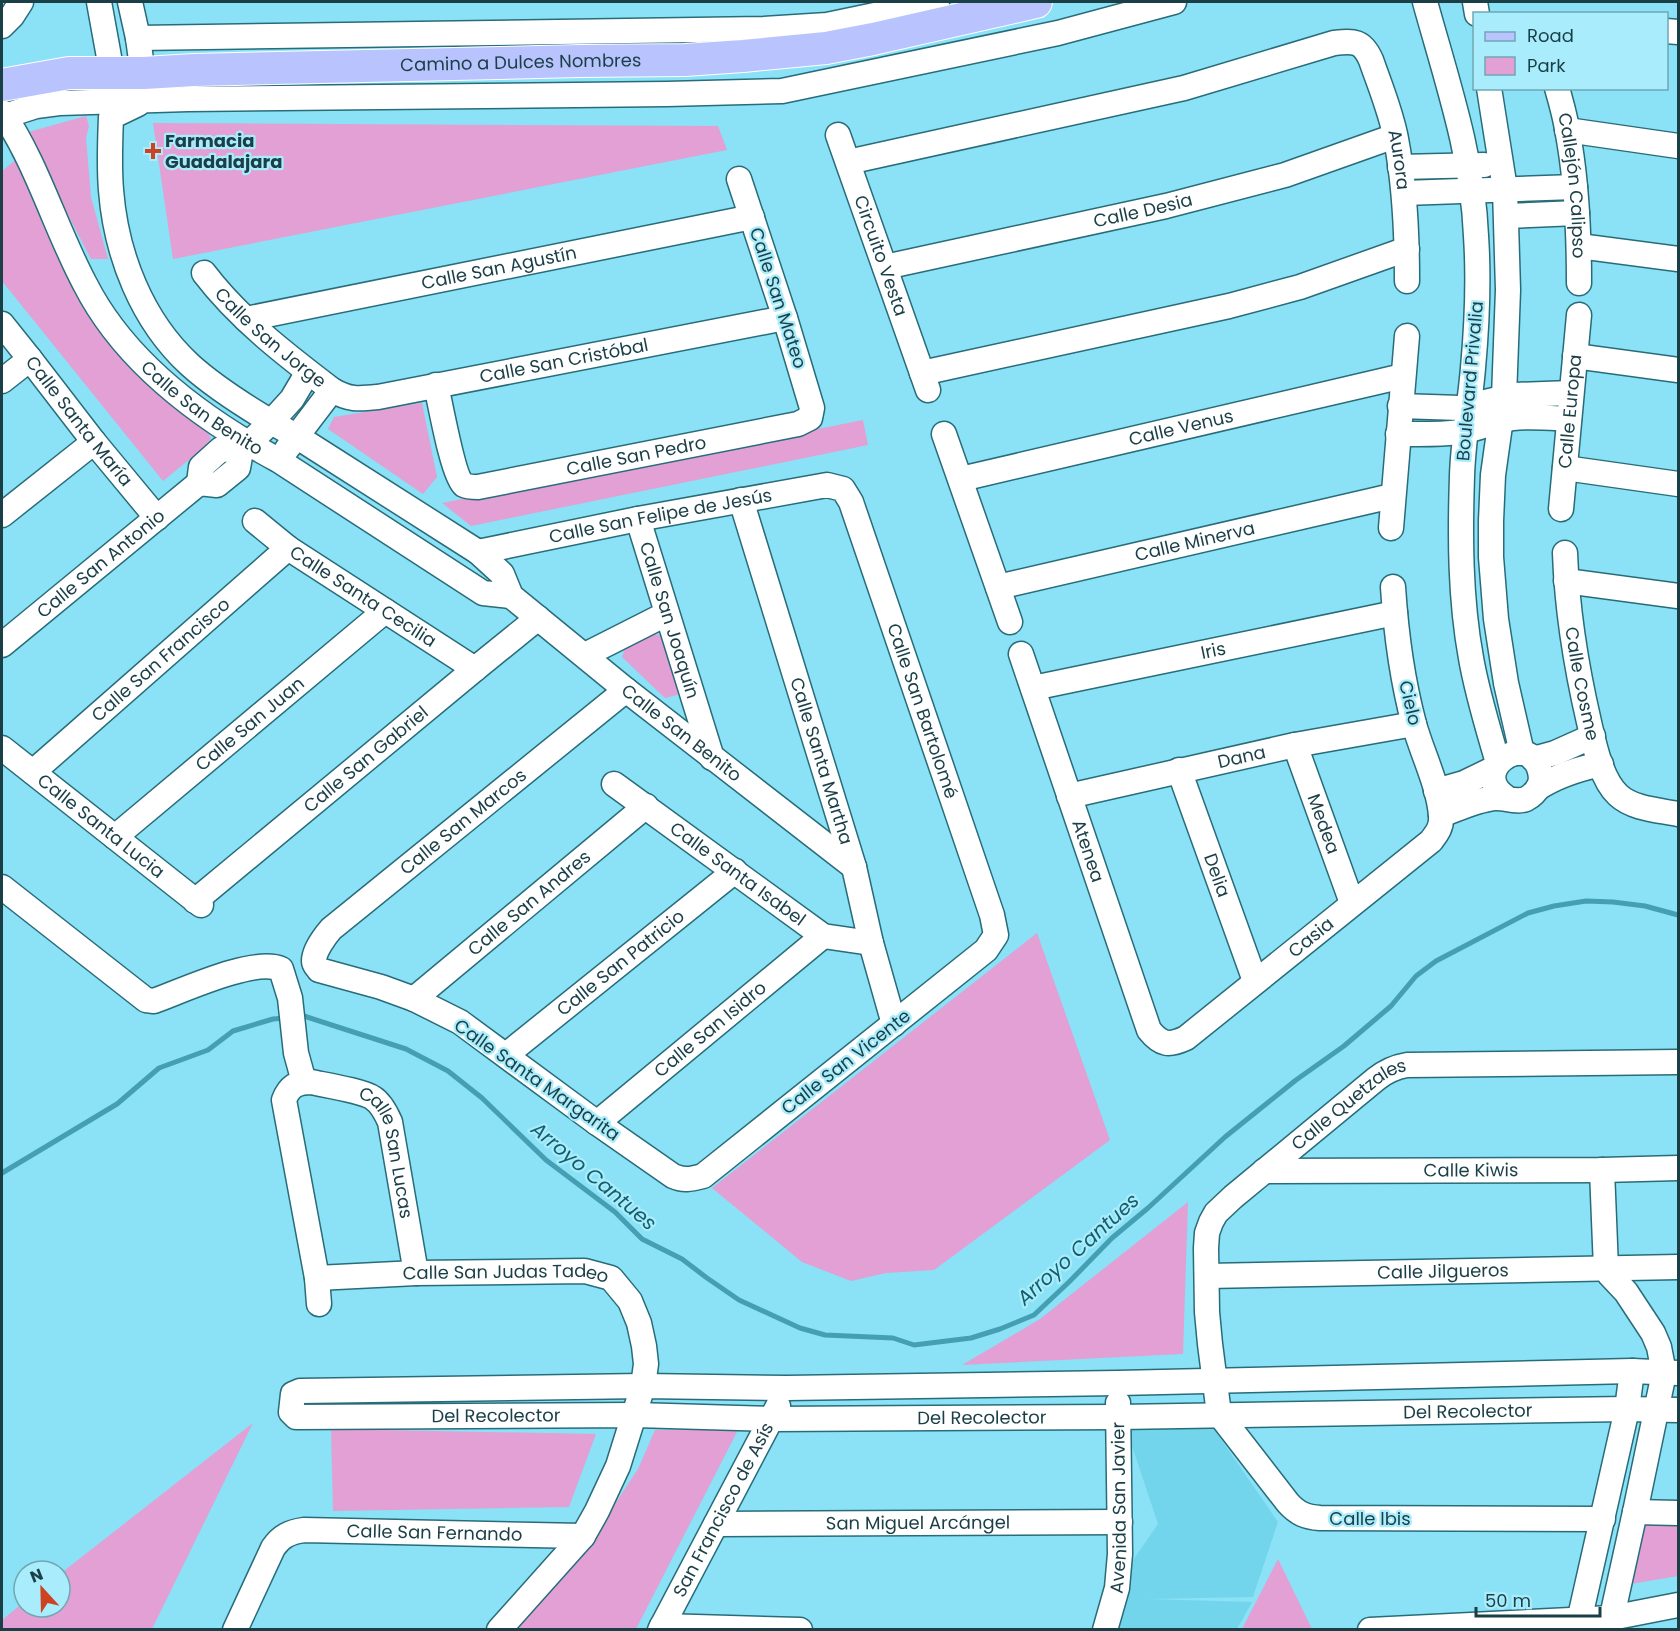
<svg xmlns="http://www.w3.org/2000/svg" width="1680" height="1631" font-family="Poppins,sans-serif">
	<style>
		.built { fill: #73d5eb }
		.green { fill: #e2a0d4 }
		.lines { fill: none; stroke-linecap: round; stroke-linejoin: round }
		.stream { stroke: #459fb2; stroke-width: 5 }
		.minor-casing { stroke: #286c7a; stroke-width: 27 }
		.major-casing { stroke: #fff; stroke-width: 34 }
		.minor { stroke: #fff; stroke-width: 24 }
		.major { stroke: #b9c4fe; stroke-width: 32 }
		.poi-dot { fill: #cc4222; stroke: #a9ecfc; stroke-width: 2 }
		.labels { text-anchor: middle; stroke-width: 4.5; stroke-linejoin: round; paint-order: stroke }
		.street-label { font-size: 18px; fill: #1a3f47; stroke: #a9ecfc }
		.poi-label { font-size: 18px; font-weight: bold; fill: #1a3f47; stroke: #a9ecfc; text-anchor: start }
		.water-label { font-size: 20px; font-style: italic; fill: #145e6c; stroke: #a9ecfc }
	</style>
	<rect width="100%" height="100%" fill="#8be1f5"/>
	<!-- built -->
	<polygon class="built" points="1207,1419 1278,1522 1253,1597 1147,1599 1252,1602 1237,1629 1112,1630 1127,1598 1129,1566 1158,1524 1126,1428"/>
	<!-- green -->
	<g class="green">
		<polygon points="86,116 89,126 86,138 91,197 108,259 91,259 25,133"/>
		<polygon points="153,123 718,126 727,150 173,259"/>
		<polygon points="18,158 62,252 204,423 211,439 201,450 163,481 2,281 2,171"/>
		<polygon points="422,403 437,477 423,494 328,429 334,417"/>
		<polygon points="863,420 868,445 471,526 442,503"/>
		<polygon points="648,634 660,635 664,639 682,691 677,695 665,698 622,657 626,645"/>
		<polygon points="1037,933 1110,1140 934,1270 886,1273 851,1281 802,1262 712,1188"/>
		<polygon points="1188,1202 1183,1354 962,1365 1040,1319"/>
		<polygon points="253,1423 152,1629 2,1629 2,1620 24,1602 24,1607 60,1607 60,1574"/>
		<polygon points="331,1429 596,1434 569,1507 333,1511"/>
		<polygon points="655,1430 738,1430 636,1629 509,1630 591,1540 638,1469"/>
		<polygon points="1639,1524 1678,1524 1678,1576 1625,1585"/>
		<polygon points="1278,1559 1312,1629 1242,1629"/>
	</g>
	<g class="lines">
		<!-- stream -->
		<g class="stream">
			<polyline points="299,1016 304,1016 406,1049 448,1071 482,1098 546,1160 615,1212 642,1239 682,1259 707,1278 739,1300 800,1328 825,1335 893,1338 914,1345 971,1338 1000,1329 1034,1315 1069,1282 1112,1238 1148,1208 1225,1137 1296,1080 1344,1046 1391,1006 1416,976 1436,961 1528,913 1554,906 1586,901 1613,902 1645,906 1678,915"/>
			<polyline points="2,1173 117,1104 159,1068 208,1050 233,1031 273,1019 286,1018"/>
		</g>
		<!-- minor casing -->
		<g class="minor-casing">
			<g id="minor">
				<polyline points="99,2 109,57 111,88"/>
				<polyline points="130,2 138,38 145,89"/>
				<path d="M 1425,2 C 1446,78 1473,156 1476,236 C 1479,280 1477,324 1473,368 C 1470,404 1463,440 1462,476 C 1460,536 1460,598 1471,658 C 1477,693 1488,728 1498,763"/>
				<polyline points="1475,2 1477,14"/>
				<polyline points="2,26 12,16 21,2"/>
				<polyline points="1666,31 1678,32"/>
				<polyline points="138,38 764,29 827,25 937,2"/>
				<polyline points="1489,88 1505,189 1508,290 1504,397 1493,475 1491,521 1491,557 1496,619 1506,683 1522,753"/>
				<path id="s1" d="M 1557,88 C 1561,102 1565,116 1567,129 C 1577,180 1579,232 1579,283"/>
				<path id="s2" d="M 138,104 L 111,117 C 110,141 109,166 111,190 C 116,255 142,321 190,365 C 220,392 262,417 296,436 L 478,552 L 502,574 L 511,596 L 626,690 L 854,867"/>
				<path id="s3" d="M 2,112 C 38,165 55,228 85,284 C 125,363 202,419 278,460 L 483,593 L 511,596"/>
				<polyline points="2,117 36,106 59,103 188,99 667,94 782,91 1058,33 1174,2"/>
				<polyline points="1567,130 1678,146"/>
				<path id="s4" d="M 838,135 L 928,390"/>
				<path id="s5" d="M 848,162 L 1184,88 L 1334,43 C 1354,41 1362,40 1371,60 C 1380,86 1391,112 1396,139 C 1405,186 1407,233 1407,281"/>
				<polyline points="1400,167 1484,165"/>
				<polyline points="1404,193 1575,187"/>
				<polyline points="1507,216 1577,213"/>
				<polyline points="1579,246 1678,259"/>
				<path id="s6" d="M 885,267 L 1166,206 L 1285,175 L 1395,136"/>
				<path id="s7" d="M 204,273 C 239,319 286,355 332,390 C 349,400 358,399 378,397 L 785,318"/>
				<path id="s8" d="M 246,319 L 752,217"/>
				<path id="s9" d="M 2,324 L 30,359 L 94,442 L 157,518"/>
				<polyline points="1575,356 1678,370"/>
				<polyline points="922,373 1229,306 1300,287 1407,249"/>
				<polyline points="2,381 30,359"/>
				<path id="s10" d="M 436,385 C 440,402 453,477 464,485 C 468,487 473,487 478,487 L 798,424 L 810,418 L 812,408 L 785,318 L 739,179"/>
				<polyline points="1400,406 1460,408 1515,395 1571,393"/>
				<polyline points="944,434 1010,622"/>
				<path d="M 1398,434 C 1418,434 1439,435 1459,432 C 1477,430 1494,421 1513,418 C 1531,416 1551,418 1569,419"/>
				<polyline points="287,449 332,390"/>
				<polyline points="1565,468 1678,484"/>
				<path id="s11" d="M 961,479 L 1403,376"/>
				<polyline points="199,483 201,467 221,449 241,451"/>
				<path id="s12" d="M 741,500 L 854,867 L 871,943 L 894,1024"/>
				<path id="s13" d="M 1561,509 L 1579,315"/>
				<polyline points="2,515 94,442"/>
				<path id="s14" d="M 638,519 L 712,758"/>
				<path id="s15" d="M 255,521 L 288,548 L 475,669"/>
				<polyline points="1391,528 1407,336"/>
				<path id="s16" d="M 478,552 L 638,519 L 827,485 L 843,489 L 851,502 L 992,915 L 996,935 L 986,950 L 703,1176 C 691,1179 684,1181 673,1176 L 597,1123 L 460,1022 L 414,999 L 381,987 L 319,970 C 317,967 314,965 314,961 C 314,951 325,936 331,929 L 626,690"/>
				<path id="s17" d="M 1565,553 C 1567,611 1576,666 1589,722 C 1594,744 1601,779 1618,795 C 1633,809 1658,810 1678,814"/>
				<polyline points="1566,581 1678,596"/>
				<path id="s18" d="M 998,587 L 1392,496"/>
				<path id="s19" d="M 2,645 L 199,483 L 217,485 L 238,468 L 241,451 L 271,422 L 292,399 L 308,372"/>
				<path id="s20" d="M 1021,654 L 1149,1030 C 1161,1045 1169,1046 1186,1038 L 1431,841 C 1437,833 1442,827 1441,816 C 1439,786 1422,753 1414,724 C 1402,679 1396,633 1393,587"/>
				<polyline points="585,655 666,614"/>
				<path id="s21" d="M 1033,688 L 1395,613"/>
				<path id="s22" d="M 1295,745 L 1352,903"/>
				<path id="s23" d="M 2,748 L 201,905"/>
				<polyline points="1533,759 1555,753 1593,736"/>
				<path id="s24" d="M 1179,770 L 1255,981"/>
				<path id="s25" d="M 33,772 L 288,548"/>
				<path id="s26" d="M 614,784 L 823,936 L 871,943"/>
				<path d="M 1538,788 C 1558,775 1578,769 1601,764"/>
				<polyline points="1436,791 1464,783 1495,768"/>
				<path id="s27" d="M 1069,796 L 1295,745 L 1414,724"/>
				<path d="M 1441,815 C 1458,809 1476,800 1494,798 C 1505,797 1516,803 1526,799 C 1532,796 1536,792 1539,786 C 1542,780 1541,774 1539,768 C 1526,730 1467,772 1507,798"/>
				<path id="s28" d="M 115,837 L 385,611"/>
				<path d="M 2,887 L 146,1000 L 154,1001 C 182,991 254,957 281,969 L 290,998 L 296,1053 L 304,1082"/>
				<path id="s29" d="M 195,901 L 475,669 L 538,618"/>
				<path id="s30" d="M 414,999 L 646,806"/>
				<path id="s31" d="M 506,1055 L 735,871"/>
				<path id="s32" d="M 597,1123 L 823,936"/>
				<polyline points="1602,1170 1606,1269 1610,1275 1626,1292 1653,1333 1659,1347 1664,1373 1635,1512 1609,1630"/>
				<path id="s33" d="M 1264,1171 L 1602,1170 L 1678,1168"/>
				<path id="s34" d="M 1207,1276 L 1678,1267"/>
				<path id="s35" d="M 317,1278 L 416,1273 L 585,1271 L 611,1278 L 630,1301 L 639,1323 L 644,1346 L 646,1364 L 643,1386 L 618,1466 L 597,1511 L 583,1536 L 499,1630"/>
				<path id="s36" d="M 319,1304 L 317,1278 L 284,1100 C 289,1087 296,1082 311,1082 C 325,1085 363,1091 373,1098 C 381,1103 386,1113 390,1122 L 416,1273"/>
				<path id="s37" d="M 1678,1373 L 1632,1371 L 1118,1383 L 787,1388 L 643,1386 L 300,1391 L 293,1394 L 291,1412 L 296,1417 L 635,1415 L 772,1419 L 1119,1417 L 1627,1409 L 1678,1410"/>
				<polyline points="1635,1512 1678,1513"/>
				<path id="s38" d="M 1603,1519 L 1320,1518 C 1306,1517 1298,1514 1288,1503 L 1219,1414 L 1210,1344 L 1207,1312 L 1206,1248 L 1207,1233 L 1211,1222 L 1216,1213 L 1233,1197 L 1376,1079 C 1386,1071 1395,1067 1407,1065 L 1678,1062"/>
				<path id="s39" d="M 716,1524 L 1120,1522"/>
				<polyline points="662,1626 800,1630"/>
				<path id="s40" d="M 235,1630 L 273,1548 C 281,1536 290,1532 304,1530 L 583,1536"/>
				<path id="s41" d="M 660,1630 L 778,1406"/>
				<path id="s42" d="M 1105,1630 L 1117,1588 L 1120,1554 L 1118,1403"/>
				<polyline points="1370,1630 1611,1618 1678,1605"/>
				<polyline points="1577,1630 1627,1409 1632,1371"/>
			</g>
		</g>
		<!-- major casing -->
		<g class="major-casing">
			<g id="major">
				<path id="s43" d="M 2,85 L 69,73 L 144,73 L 194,70 L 580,61 L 685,60 L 743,56 L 826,48 L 873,39 L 1036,2"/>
			</g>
		</g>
		<!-- minor -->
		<use href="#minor" class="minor"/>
		<!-- major -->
		<use href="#major" class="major"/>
	</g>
	<!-- markers -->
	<path class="poi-dot" d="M150 142h6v6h6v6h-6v6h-6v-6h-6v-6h6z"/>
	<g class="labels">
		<!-- street labels -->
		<g class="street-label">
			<text dy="6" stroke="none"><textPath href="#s43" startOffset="520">Camino a Dulces Nombres</textPath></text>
			<text dy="6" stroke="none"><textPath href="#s5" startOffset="650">Aurora</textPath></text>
			<text dy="6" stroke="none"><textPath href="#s1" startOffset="99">Callejón Calipso</textPath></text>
			<text dy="6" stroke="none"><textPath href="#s6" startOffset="264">Calle Desia</textPath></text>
			<text dy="6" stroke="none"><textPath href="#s4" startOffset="128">Circuito Vesta</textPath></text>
			<text dy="6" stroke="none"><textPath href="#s8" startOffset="258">Calle San Agustín</textPath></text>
			<text transform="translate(778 298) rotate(72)" y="6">Calle San Mateo</text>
			<text dy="6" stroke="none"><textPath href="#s7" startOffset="93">Calle San Jorge</textPath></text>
			<text dy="6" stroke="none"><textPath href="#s7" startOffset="411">Calle San Cristóbal</textPath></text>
			<text transform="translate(1470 381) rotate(-85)" y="6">Boulevard Privalia</text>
			<text dy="6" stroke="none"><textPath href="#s3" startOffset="364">Calle San Benito</textPath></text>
			<text dy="6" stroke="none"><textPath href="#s13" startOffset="98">Calle Europa</textPath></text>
			<text dy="6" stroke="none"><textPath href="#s9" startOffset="124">Calle Santa María</textPath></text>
			<text dy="6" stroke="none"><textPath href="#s11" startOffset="226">Calle Venus</textPath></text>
			<text dy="6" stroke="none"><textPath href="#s10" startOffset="280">Calle San Pedro</textPath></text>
			<text dy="6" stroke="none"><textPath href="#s16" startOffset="186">Calle San Felipe de Jesús</textPath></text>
			<text dy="6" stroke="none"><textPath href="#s18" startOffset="202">Calle Minerva</textPath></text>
			<text dy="6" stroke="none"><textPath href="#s19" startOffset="128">Calle San Antonio</textPath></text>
			<text dy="6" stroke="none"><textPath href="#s15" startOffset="132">Calle Santa Cecilia</textPath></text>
			<text dy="6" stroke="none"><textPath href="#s14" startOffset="106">Calle San Joaquín</textPath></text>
			<text dy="6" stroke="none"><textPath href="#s21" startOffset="184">Iris</textPath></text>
			<text dy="6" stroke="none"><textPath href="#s25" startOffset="170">Calle San Francisco</textPath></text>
			<text dy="6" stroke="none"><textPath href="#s17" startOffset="132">Calle Cosme</textPath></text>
			<text transform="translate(1410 703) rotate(77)" y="6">Cielo</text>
			<text dy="6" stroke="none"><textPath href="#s16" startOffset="608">Calle San Bartolomé</textPath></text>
			<text dy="6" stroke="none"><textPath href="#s28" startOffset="176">Calle San Juan</textPath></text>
			<text dy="6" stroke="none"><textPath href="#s2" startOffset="918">Calle San Benito</textPath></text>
			<text dy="6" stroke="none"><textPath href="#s27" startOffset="177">Dana</textPath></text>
			<text dy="6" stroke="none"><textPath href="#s29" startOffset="222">Calle San Gabriel</textPath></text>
			<text dy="6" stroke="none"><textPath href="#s12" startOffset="273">Calle Santa Martha</textPath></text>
			<text dy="6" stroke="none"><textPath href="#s16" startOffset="1886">Calle San Marcos</textPath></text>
			<text dy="6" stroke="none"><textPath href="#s22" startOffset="84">Medea</textPath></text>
			<text dy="6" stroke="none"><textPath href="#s23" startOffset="126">Calle Santa Lucia</textPath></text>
			<text dy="6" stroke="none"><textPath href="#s20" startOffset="208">Atenea</textPath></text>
			<text dy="6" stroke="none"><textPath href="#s26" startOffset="153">Calle Santa Isabel</textPath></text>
			<text dy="6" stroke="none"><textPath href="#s24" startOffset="112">Delia</textPath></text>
			<text dy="6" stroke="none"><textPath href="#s30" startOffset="150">Calle San Andres</textPath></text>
			<text dy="6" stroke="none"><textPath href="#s20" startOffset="600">Casia</textPath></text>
			<text dy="6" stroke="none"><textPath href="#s31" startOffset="147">Calle San Patricio</textPath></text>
			<text dy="6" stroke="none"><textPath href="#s32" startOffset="147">Calle San Isidro</textPath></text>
			<text transform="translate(846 1062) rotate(-38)" y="6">Calle San Vicente</text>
			<text transform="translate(537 1080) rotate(35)" y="6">Calle Santa Margarita</text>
			<text dy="6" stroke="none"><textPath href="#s38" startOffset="808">Calle Quetzales</textPath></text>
			<text dy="6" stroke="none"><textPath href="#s36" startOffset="363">Calle San Lucas</textPath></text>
			<text dy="6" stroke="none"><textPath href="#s33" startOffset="207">Calle Kiwis</textPath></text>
			<text dy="6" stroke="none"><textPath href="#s34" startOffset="236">Calle Jilgueros</textPath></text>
			<text dy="6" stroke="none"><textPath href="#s35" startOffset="189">Calle San Judas Tadeo</textPath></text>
			<text dy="6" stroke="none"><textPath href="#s37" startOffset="2583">Del Recolector</textPath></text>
			<text dy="6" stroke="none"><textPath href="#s37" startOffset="1611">Del Recolector</textPath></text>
			<text dy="6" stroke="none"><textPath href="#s37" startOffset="2097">Del Recolector</textPath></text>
			<text dy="6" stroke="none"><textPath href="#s42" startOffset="124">Avenida San Javier</textPath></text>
			<text dy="6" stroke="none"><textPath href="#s41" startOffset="136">San Francisco de Asís</textPath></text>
			<text x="1370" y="1525">Calle Ibis</text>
			<text dy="6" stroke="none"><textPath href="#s39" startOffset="202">San Miguel Arcángel</textPath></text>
			<text dy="6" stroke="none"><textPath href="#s40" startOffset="258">Calle San Fernando</textPath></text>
		</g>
		<!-- poi labels -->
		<g class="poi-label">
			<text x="165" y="147">Farmacia<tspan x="165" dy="21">Guadalajara</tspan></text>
		</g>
		<!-- water labels -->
		<g class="water-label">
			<text transform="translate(594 1176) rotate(40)" y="7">Arroyo Cantues</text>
			<text transform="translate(1078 1249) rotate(-42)" y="7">Arroyo Cantues</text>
		</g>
	</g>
	<!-- border -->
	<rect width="1680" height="1631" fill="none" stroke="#1a3f47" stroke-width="6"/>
	<!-- legend -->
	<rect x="1473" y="12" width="195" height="78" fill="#a9ecfc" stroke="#70a7b4" stroke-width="1.5"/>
	<rect x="1485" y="32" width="30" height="9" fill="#b9c4fe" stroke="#70a7b4" stroke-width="1.5"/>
	<text x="1527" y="42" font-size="18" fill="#1a3f47">Road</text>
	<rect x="1485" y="57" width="30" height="18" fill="#e2a0d4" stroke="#70a7b4" stroke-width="1.5"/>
	<text x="1527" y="72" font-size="18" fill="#1a3f47">Park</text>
	<!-- north arrow -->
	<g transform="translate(42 1589) rotate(338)"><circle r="28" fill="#a9ecfc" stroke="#70a7b4" stroke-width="1.5"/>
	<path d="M0-4.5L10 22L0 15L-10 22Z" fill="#cc4222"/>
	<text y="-9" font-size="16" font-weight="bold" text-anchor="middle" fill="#1a3f47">N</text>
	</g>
	<!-- scale -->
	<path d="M1476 1607v9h124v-9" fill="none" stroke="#1a3f47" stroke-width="3"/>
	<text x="1485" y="1607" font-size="18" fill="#1a3f47" stroke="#a9ecfc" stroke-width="4.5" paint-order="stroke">50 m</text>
</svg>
